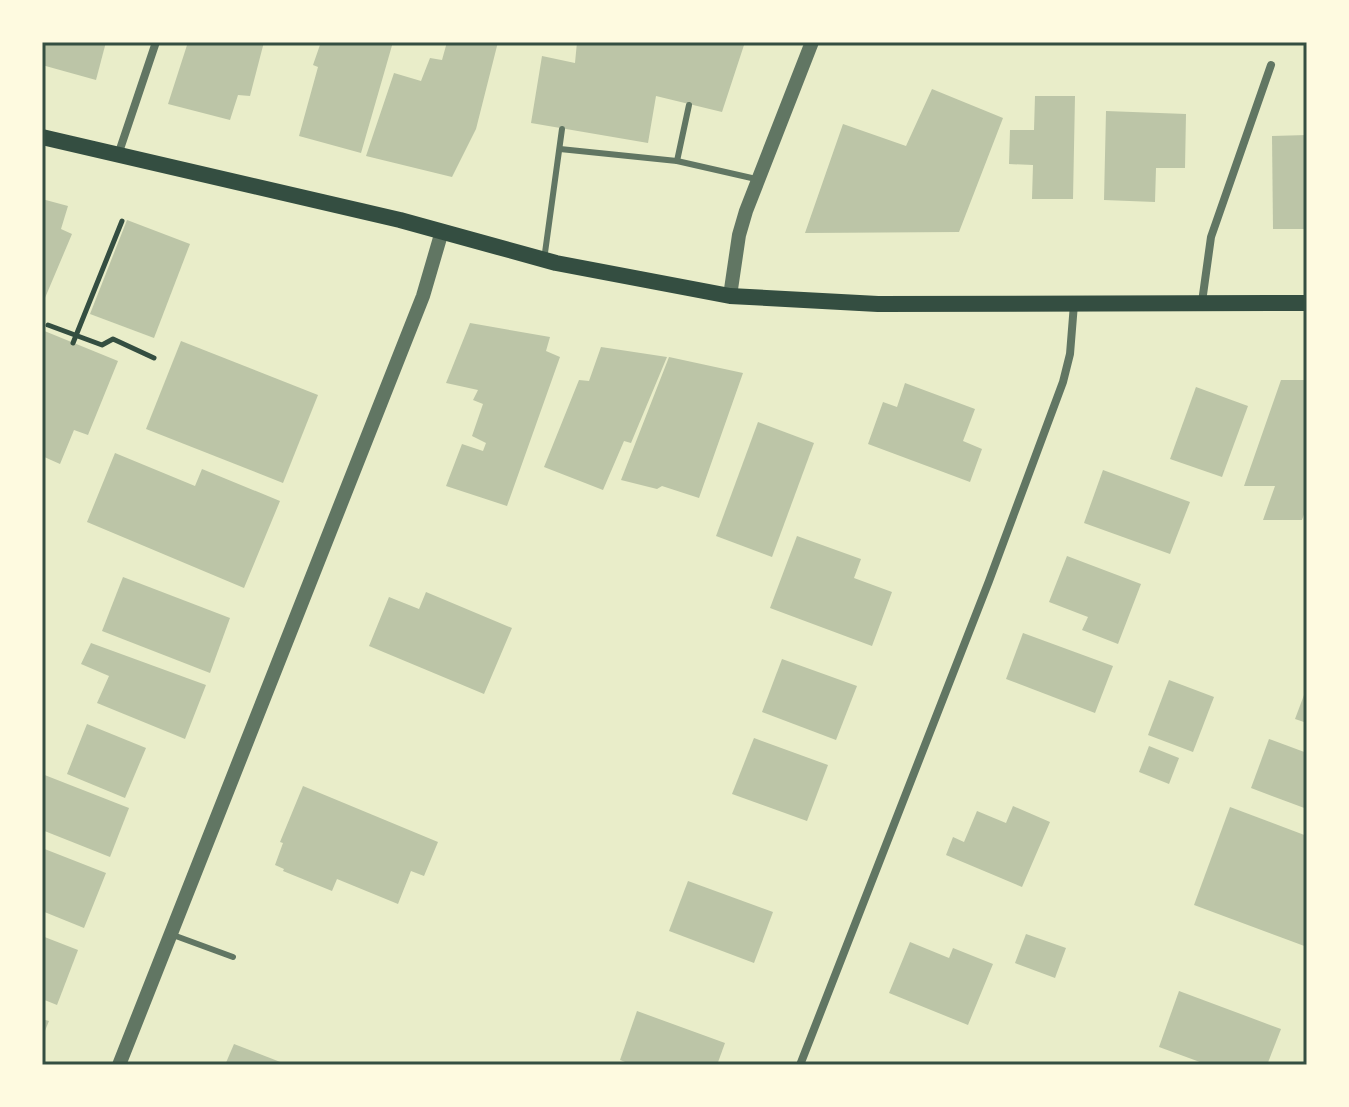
<svg xmlns="http://www.w3.org/2000/svg" width="1349" height="1107" font-family="Inter,sans-serif">
	<style>
		.building { fill: #bcc5a7 }
		.lines { fill: none; stroke-linecap: round; stroke-linejoin: round }
		.path { stroke: #344e41; stroke-width: 5 }
		.service { stroke: #617663; stroke-width: 6 }
		.minor { stroke: #617663; stroke-width: 8 }
		.tertiary { stroke: #617663; stroke-width: 14 }
		.secondary { stroke: #344e41; stroke-width: 16 }
		.neatline { fill: none; stroke: #344e41; stroke-width: 3 }
	</style>
	<rect width="100%" height="100%" fill="#e9edc9"/>
	<!-- building -->
	<g class="building">
		<polygon points="42,42 106,42 96,80 42,65"/>
		<polygon points="188,42 264,42 250,96 238,95 230,120 168,104"/>
		<polygon points="321,42 393,42 361,153 299,136 318,67 313,65"/>
		<polygon points="447,42 498,42 476,129 452,177 366,156 394,73 421,81 430,58 442,60"/>
		<polygon points="577,42 745,42 722,112 656,96 648,143 531,123 542,56 575,63"/>
		<polygon points="932,89 1003,118 959,232 805,233 843,124 906,146"/>
		<polygon points="1035,96 1075,96 1073,199 1032,199 1033,165 1009,164 1010,130 1034,130"/>
		<polygon points="1106,111 1186,114 1185,168 1156,168 1155,202 1104,200"/>
		<polygon points="1307,135 1307,229 1273,229 1272,136"/>
		<polygon points="42,199 68,206 61,229 72,234 42,305"/>
		<polygon points="127,220 190,244 154,338 90,314"/>
		<polygon points="470,323 550,337 546,351 560,357 507,506 446,486 462,444 483,451 486,443 472,436 483,404 473,400 478,390 446,383"/>
		<polygon points="42,330 118,361 88,435 74,430 60,464 42,456"/>
		<polygon points="181,341 318,395 283,483 146,429"/>
		<polygon points="601,347 667,357 631,443 624,441 603,490 544,467 579,380 589,381"/>
		<polygon points="669,357 743,373 699,498 662,486 657,489 621,480"/>
		<polygon points="1281,380 1307,380 1307,506 1302,520 1263,520 1275,486 1244,486"/>
		<polygon points="905,383 975,409 963,441 982,449 970,482 868,444 883,402 897,407"/>
		<polygon points="1196,387 1248,406 1222,477 1170,459"/>
		<polygon points="758,422 814,443 772,557 716,536"/>
		<polygon points="115,453 195,486 202,469 280,501 244,588 87,522"/>
		<polygon points="1103,470 1190,502 1170,554 1084,523"/>
		<polygon points="797,536 861,559 854,578 892,592 872,646 770,608"/>
		<polygon points="1067,556 1141,584 1118,644 1082,630 1088,617 1049,602"/>
		<polygon points="123,577 230,618 210,673 102,631"/>
		<polygon points="426,592 512,628 484,694 369,646 389,597 419,609"/>
		<polygon points="1023,633 1113,666 1095,713 1006,679"/>
		<polygon points="91,643 206,685 185,739 97,703 109,676 81,664"/>
		<polygon points="782,659 857,686 836,740 762,712"/>
		<polygon points="1169,680 1214,697 1193,752 1148,735"/>
		<polygon points="1307,687 1307,723 1295,719"/>
		<polygon points="87,724 146,748 125,798 67,774"/>
		<polygon points="754,738 828,765 807,821 732,794"/>
		<polygon points="1269,739 1307,753 1307,809 1251,788"/>
		<polygon points="1149,746 1179,758 1169,784 1139,772"/>
		<polygon points="42,774 129,808 110,857 42,830"/>
		<polygon points="303,786 438,842 424,876 411,871 398,904 337,879 332,891 283,871 284,869 275,865 283,843 280,842"/>
		<polygon points="1013,806 1050,822 1022,887 946,855 953,837 964,842 977,811 1006,823"/>
		<polygon points="1230,807 1307,836 1307,947 1194,905"/>
		<polygon points="42,848 106,873 84,928 42,911"/>
		<polygon points="688,881 773,912 754,963 669,931"/>
		<polygon points="1026,934 1066,948 1055,978 1015,963"/>
		<polygon points="42,936 78,950 57,1005 42,999"/>
		<polygon points="910,942 949,958 953,948 993,964 968,1025 889,993"/>
		<polygon points="1179,991 1281,1029 1267,1065 1208,1065 1159,1047"/>
		<polygon points="637,1011 725,1043 717,1065 633,1065 620,1060"/>
		<polygon points="42,1019 49,1021 42,1038"/>
		<polygon points="234,1044 288,1065 225,1065"/>
	</g>
	<g class="lines">
		<!-- path -->
		<g class="path">
			<polyline points="48,325 102,345 113,339 154,358"/>
			<polyline points="73,343 122,221"/>
		</g>
		<!-- service -->
		<g class="service">
			<polyline points="560,149 677,161 756,179"/>
			<polyline points="677,161 689,105"/>
			<polyline points="544,260 562,129"/>
			<polyline points="173,935 233,957"/>
		</g>
		<!-- minor -->
		<g class="minor">
			<polyline points="118,155 156,42"/>
			<polyline points="1202,302 1211,237 1271,65"/>
			<polyline points="800,1065 989,581 1063,382 1070,354 1074,304"/>
		</g>
		<!-- tertiary -->
		<g class="tertiary">
			<polyline points="730,296 739,235 746,211 812,42"/>
			<polyline points="119,1065 423,296 442,231"/>
		</g>
		<!-- secondary -->
		<polyline class="secondary" points="42,137 400,220 556,263 730,296 878,304 1307,303"/>
	</g>
	<!-- border -->
	<rect width="1349" height="1107" fill="none" stroke="#fefae0" stroke-width="88"/>
	<rect x="44" y="44" width="1261" height="1019" class="neatline"/>
</svg>
